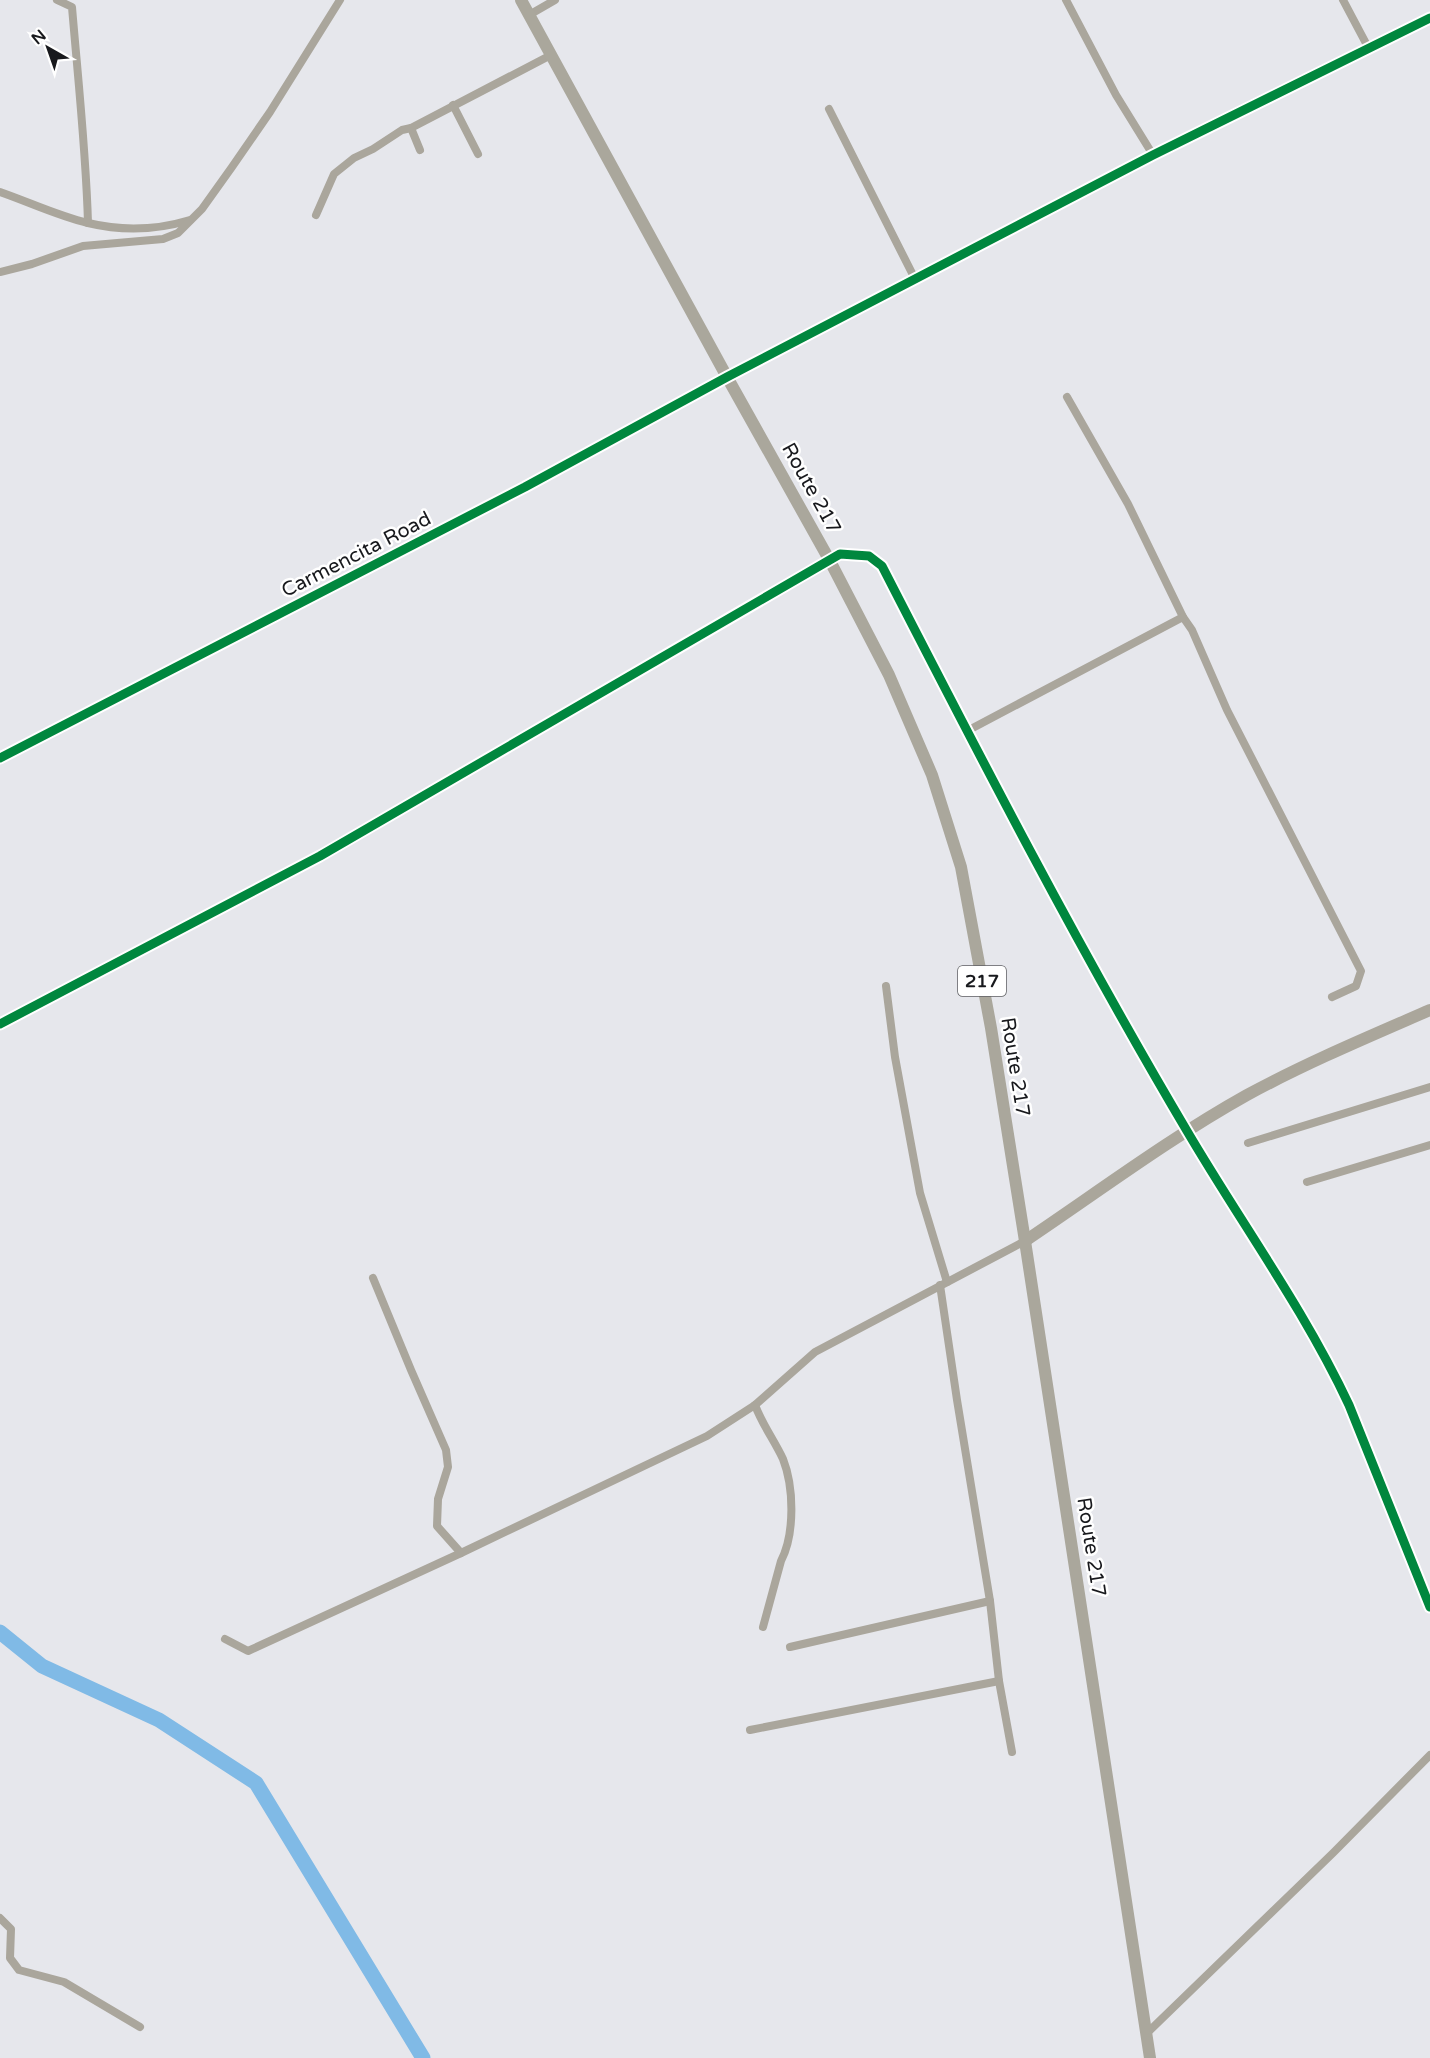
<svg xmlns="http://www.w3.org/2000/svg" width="1430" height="2058" font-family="'Varela Round',sans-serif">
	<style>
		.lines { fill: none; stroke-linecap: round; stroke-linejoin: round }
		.river { stroke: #80bae6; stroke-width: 15 }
		.street { stroke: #aaa69c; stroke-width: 8 }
		.secondary { stroke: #aaa69b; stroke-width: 12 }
		.primary { stroke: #aaa79c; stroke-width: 12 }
		.cycleway-casing { stroke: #fff; stroke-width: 13 }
		.cycleway { stroke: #00873e; stroke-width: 9 }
		.labels { text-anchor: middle; stroke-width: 5; stroke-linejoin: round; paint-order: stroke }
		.shield { fill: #fff; stroke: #5d5e61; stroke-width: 1.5 }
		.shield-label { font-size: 18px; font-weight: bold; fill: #18191d }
		.street-label { font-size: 20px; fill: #18191d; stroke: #fff }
	</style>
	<rect width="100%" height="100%" fill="#e6e7ec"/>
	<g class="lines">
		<!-- river -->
		<polyline class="river" points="0,1632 42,1666 159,1720 256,1783 423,2058"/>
		<!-- street -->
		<g class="street">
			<path d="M 57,0 L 72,7 C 78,79 86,151 88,223"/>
			<polyline points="1066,0 1116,95 1153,155"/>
			<polyline points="1343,0 1369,49"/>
			<polyline points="529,15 555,0"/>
			<polyline points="453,105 478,154"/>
			<polyline points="829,109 915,279"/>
			<polyline points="411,128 551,55"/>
			<path d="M 0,192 C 29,202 58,216 88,223 C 121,231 157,230 190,220"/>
			<polyline points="316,215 334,174 354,158 373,149 402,130 411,128 420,150"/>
			<polyline points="0,272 32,264 83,246 163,239 178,233 202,209 232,167 270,112 340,0"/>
			<polyline points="1067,397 1128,504 1183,617 1192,630 1227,710 1361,971 1356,986 1332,997"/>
			<polyline points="967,731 1183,617"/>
			<polyline points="0,758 525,487 727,377 1153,155 1430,18"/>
			<polyline points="886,986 895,1057 920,1193 947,1282"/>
			<path d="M 0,1024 L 320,856 L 840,554 L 869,556 L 882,566 C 980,757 1078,947 1187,1131 C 1241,1223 1304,1309 1349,1405 L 1430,1607"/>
			<polyline points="1248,1143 1430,1087"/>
			<polyline points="1307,1182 1430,1145"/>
			<polyline points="373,1278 411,1370 446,1450 448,1467 438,1499 437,1526 461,1553"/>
			<polyline points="940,1285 957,1400 990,1601 999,1681 1012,1752"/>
			<path d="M 755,1405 C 762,1424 774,1440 783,1459 C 794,1487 795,1534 781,1561 L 763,1627"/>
			<polyline points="225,1639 248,1651 461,1553 707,1436 755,1405 815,1352 1025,1241"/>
			<polyline points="790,1647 990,1601"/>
			<polyline points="750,1730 999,1681"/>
			<polyline points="0,1918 11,1929 10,1958 19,1970 64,1982 140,2027"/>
			<polyline points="1146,2034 1333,1853 1430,1755"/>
		</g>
		<!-- secondary -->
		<path class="secondary" d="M 1025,1241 C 1098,1192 1170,1138 1247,1095 C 1306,1063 1368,1037 1430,1010"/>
		<!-- primary -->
		<polyline class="primary" points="521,0 727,377 830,561 889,675 932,775 961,867 991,1028 1025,1241 1150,2058"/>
		<!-- cycleway casing -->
		<g class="cycleway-casing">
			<g id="cycleway">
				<polyline points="0,758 525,487 727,377 1153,155 1430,18"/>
				<path d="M 0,1024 L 320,856 L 840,554 L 869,556 L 882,566 C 980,757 1078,947 1187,1131 C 1241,1223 1304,1309 1349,1405 L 1430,1607"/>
			</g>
		</g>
		<!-- cycleway -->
		<use href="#cycleway" class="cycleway"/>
	</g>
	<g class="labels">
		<!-- shield labels -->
		<rect class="shield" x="958" y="966" width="48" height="30" rx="4.5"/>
		<g class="shield-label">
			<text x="982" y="987">217</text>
		</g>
		<!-- street labels -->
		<g class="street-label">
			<text transform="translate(812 488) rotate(61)" y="7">Route 217</text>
			<text transform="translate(356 554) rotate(-27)" y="7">Carmencita Road</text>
			<text transform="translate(1016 1067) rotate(81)" y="7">Route 217</text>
			<text transform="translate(1092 1547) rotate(81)" y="7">Route 217</text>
		</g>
	</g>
	<!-- north arrow -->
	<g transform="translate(48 48) rotate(320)" stroke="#ffffff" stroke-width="4.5" paint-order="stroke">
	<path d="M0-4.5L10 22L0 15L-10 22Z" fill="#18191d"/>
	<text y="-9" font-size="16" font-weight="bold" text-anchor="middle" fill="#18191d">N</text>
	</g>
</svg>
